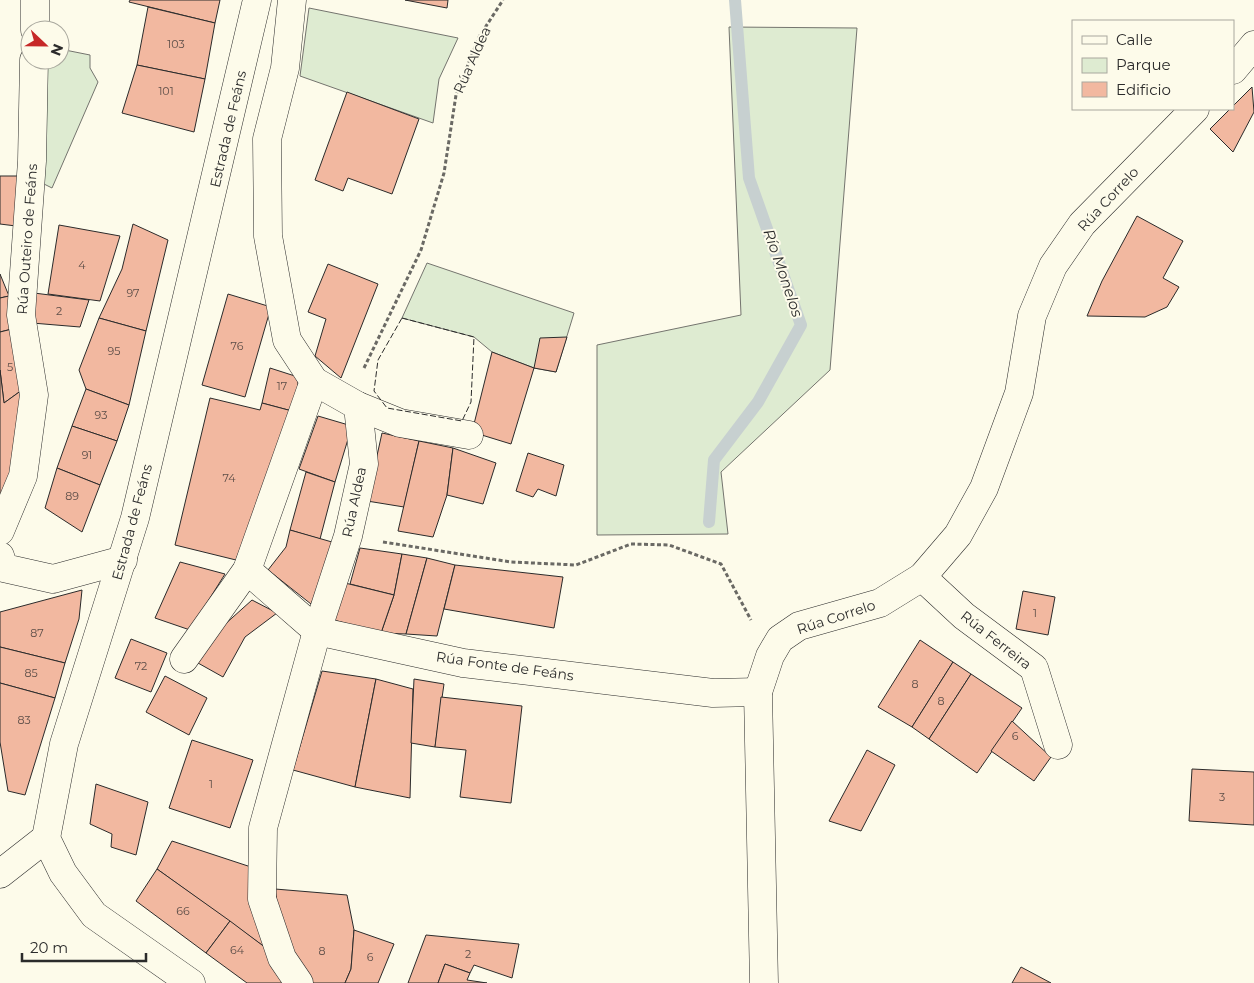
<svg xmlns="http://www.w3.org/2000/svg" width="1254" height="983" font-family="Montserrat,sans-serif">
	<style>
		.green { fill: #deebd1; stroke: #74746e }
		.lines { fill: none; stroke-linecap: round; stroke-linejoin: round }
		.stream { stroke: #c7d0d0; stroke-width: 12 }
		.building { fill: #f2b8a0; stroke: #2b2b2b }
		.minor-casing { stroke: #2b2b2b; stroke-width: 29 }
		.tertiary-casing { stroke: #2b2b2b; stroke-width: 29 }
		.path { stroke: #6a6964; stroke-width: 3; stroke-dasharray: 4 2.5; stroke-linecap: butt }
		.minor { stroke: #fdfbea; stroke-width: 28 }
		.tertiary { stroke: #fdfbea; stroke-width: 28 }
		.fence { stroke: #2b2b2b; stroke-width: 1; stroke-dasharray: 6 2.5; stroke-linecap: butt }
		.labels { text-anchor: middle; stroke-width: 4; stroke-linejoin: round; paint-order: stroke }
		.number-label { font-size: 11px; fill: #5d4e48 }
		.street-label { font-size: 14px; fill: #2b2b2b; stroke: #fdfbea }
		.water-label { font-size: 15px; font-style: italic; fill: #2b2b2b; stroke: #fdfbea }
	</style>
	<rect width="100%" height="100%" fill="#fdfbea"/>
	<!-- green -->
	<g class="green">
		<polygon points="309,8 458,38 439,79 433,123 300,76"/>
		<polygon points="729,27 857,28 830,370 721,472 728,534 597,535 597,345 741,315"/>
		<polygon points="60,49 90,55 90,68 98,82 52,188 38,181 42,60 60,60"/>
		<polygon points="427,263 574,313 556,372 534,368 492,352 474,337 402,318"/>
	</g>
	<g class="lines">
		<!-- stream -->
		<polyline class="stream" points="709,522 714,460 758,402 801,325 749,178 735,0"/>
	</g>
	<!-- building -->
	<g class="building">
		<polygon points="130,0 220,0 215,23 129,2"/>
		<polygon points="405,0 448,0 447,8"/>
		<polygon points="148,7 215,23 205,79 137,65"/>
		<polygon points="137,65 205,79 194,132 122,113"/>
		<polygon points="1252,87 1254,112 1233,152 1210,129"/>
		<polygon points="347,92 419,119 392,194 348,178 343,191 315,180"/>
		<polygon points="0,176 18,176 16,226 0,224"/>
		<polygon points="1137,216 1183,241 1163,278 1179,287 1167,307 1145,317 1087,316 1102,281"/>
		<polygon points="133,224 168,240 146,331 99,318 122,269"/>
		<polygon points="59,225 120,236 100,301 48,294"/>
		<polygon points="328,264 378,284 341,378 315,356 326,319 308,312"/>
		<polygon points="0,274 9,296 0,298"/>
		<polygon points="34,293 89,300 80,327 32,323"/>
		<polygon points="228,294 271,307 245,397 202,385"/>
		<polygon points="9,296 16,328 0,332 0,298"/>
		<polygon points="99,318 146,331 129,405 86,389 79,370"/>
		<polygon points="16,328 22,390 4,403 0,370 0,332"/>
		<polygon points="567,337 556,372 534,368 540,338"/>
		<polygon points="492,352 534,368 511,444 472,432"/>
		<polygon points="270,368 298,377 298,395 292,411 262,403"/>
		<polygon points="0,370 4,403 22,390 22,432 0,509"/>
		<polygon points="86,389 129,405 117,441 72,426"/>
		<polygon points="210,398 260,410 262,403 292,411 236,560 175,545"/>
		<polygon points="318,416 352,426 335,482 299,469"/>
		<polygon points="72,426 117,441 100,485 57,468"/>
		<polygon points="382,433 419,441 404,507 367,501"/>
		<polygon points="419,441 453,448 447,495 433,537 398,531"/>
		<polygon points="453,448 496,463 483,504 447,495"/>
		<polygon points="528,453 564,465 556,496 538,489 533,497 516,491"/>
		<polygon points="57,468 100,485 82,532 45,508"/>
		<polygon points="306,472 335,482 320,539 290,530"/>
		<polygon points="290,530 339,544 311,604 268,570 286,547"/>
		<polygon points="360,548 402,554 394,595 350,584"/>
		<polygon points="402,554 427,558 406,634 381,633 394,595"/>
		<polygon points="427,558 455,565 437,636 406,634"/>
		<polygon points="180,562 225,574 190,630 155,618"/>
		<polygon points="455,565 563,577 554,628 444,609"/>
		<polygon points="345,583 394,595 381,633 330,619"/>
		<polygon points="82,590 79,619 65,663 0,647 0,612"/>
		<polygon points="1023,591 1055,597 1048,635 1016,629"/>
		<polygon points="252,600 277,613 245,637 223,677 198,663 223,626"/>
		<polygon points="131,639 167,653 151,692 115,678"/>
		<polygon points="920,640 953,662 912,727 878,707"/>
		<polygon points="0,647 65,663 55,698 0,683"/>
		<polygon points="953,662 971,674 929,739 912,727"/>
		<polygon points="322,671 376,679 355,787 293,770"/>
		<polygon points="971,674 1022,708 977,773 929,739"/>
		<polygon points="165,676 207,698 189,735 146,712"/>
		<polygon points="376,679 413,689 410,798 355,787"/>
		<polygon points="414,679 444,684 435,747 411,743"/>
		<polygon points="0,683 55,698 25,795 8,791 0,742"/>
		<polygon points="441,697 522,706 511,803 460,797 466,750 435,747"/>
		<polygon points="1012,721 1051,757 1034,781 991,751"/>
		<polygon points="192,740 253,760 230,828 169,808"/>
		<polygon points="867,750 895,765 861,831 829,821"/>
		<polygon points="1192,769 1254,772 1254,825 1189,821"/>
		<polygon points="96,784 148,802 136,855 111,847 112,834 90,824"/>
		<polygon points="172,841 251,867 266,948 157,869"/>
		<polygon points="157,869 230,921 206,953 136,901"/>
		<polygon points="275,889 347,895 354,930 351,969 345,983 312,983 281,933"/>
		<polygon points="230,921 266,948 282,983 247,983 206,953"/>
		<polygon points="354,930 394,944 378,983 345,983 351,969"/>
		<polygon points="426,935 519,944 512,978 474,965 470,973 445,964 438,983 408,983"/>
		<polygon points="445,964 470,973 467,980 487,983 438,983"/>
		<polygon points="1021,967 1051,983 1012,983"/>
	</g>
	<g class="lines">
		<!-- minor casing -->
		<g class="minor-casing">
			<g id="minor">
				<polyline points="292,0 285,68 267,139 268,236 287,340 314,381 358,406 400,423 469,435"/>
				<polyline points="35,30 35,0"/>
				<polyline points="1233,70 1254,45"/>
				<polyline points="0,531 23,476 34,395 21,315 32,161 34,60"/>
				<polyline points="0,556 4,568 53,579 123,560"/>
				<polyline points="247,570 317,631 463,663 713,693 758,692"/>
				<polyline points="922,577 964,616 1034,668 1058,745"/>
				<polyline points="184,659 247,570 314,381"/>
				<polyline points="0,874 46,838"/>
				<polyline points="299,983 282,958 262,899 263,828 317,631 348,536 364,464 358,406"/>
				<polyline points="764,983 758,692 770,656 780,639 799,626 880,603 922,577 958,535 984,488 1019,393 1032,316 1053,266 1082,224 1195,109"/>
			</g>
		</g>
		<!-- tertiary casing -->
		<g class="tertiary-casing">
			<polyline id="tertiary" points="191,983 94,915 63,873 46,838 64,744 135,518 257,0"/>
		</g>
		<!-- path -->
		<g class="path">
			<polyline points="364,368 421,250 444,173 456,95 479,37 503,0"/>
			<polyline points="383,542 511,562 576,565 631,544 669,545 721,564 751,620"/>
		</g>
		<!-- minor -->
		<use href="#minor" class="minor"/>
		<!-- tertiary -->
		<use href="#tertiary" class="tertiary"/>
		<!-- fence -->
		<polygon class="fence" points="402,318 474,337 471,402 462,421 387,408 374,391 378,360"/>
	</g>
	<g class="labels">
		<!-- number labels -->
		<g class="number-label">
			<text x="176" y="48">103</text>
			<text x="166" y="95">101</text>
			<text x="82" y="269">4</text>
			<text x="133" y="297">97</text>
			<text x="59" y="315">2</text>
			<text x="237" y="350">76</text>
			<text x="114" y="355">95</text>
			<text x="10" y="371">5</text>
			<text x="282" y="390">17</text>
			<text x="101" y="419">93</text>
			<text x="87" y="459">91</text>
			<text x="229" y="482">74</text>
			<text x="72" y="500">89</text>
			<text x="1035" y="617">1</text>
			<text x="37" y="637">87</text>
			<text x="141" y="670">72</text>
			<text x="31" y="677">85</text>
			<text x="915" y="688">8</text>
			<text x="941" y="705">8</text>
			<text x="24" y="724">83</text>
			<text x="1015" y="740">6</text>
			<text x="211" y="788">1</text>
			<text x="1222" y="801">3</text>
			<text x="183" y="915">66</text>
			<text x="237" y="954">64</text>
			<text x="322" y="955">8</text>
			<text x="468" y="958">2</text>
			<text x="370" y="961">6</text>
		</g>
		<!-- street labels -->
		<g class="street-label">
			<text transform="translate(472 60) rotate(-66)" y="5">Rúa Aldea</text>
			<text transform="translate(228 129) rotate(-77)" y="5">Estrada de Feáns</text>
			<text transform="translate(1108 199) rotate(-47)" y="5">Rúa Correlo</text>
			<text transform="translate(27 239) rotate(-86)" y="5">Rúa Outeiro de Feáns</text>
			<text transform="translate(354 502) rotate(-78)" y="5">Rúa Aldea</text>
			<text transform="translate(132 522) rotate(-75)" y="5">Estrada de Feáns</text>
			<text transform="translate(836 617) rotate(-18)" y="5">Rúa Correlo</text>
			<text transform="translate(996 640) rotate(38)" y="5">Rúa Ferreira</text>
			<text transform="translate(505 666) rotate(8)" y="5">Rúa Fonte de Feáns</text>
		</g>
		<!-- water labels -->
		<g class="water-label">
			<text transform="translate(783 273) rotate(71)" y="5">Río Monelos</text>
		</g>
	</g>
	<!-- legend -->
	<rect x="1072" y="20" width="162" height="90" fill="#fdfbea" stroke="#a9a89e"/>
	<rect x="1082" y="36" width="25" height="8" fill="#fdfbea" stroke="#a9a89e"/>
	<text x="1116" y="45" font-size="15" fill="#2b2b2b">Calle</text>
	<rect x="1082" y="58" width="25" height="15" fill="#deebd1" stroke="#a9a89e"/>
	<text x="1116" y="70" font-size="15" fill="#2b2b2b">Parque</text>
	<rect x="1082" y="82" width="25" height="15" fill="#f2b8a0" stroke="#a9a89e"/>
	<text x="1116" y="95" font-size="15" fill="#2b2b2b">Edificio</text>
	<!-- north arrow -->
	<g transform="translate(45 45) rotate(112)"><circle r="24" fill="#fdfbea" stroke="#a9a89e"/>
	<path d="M0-4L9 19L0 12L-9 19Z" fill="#c62828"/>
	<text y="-8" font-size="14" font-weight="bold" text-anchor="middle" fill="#2b2b2b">N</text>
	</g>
	<!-- scale -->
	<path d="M22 953v8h124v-8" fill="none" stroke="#2b2b2b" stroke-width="2.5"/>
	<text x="30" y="953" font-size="15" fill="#2b2b2b" stroke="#fdfbea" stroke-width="4" paint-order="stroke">20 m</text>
</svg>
